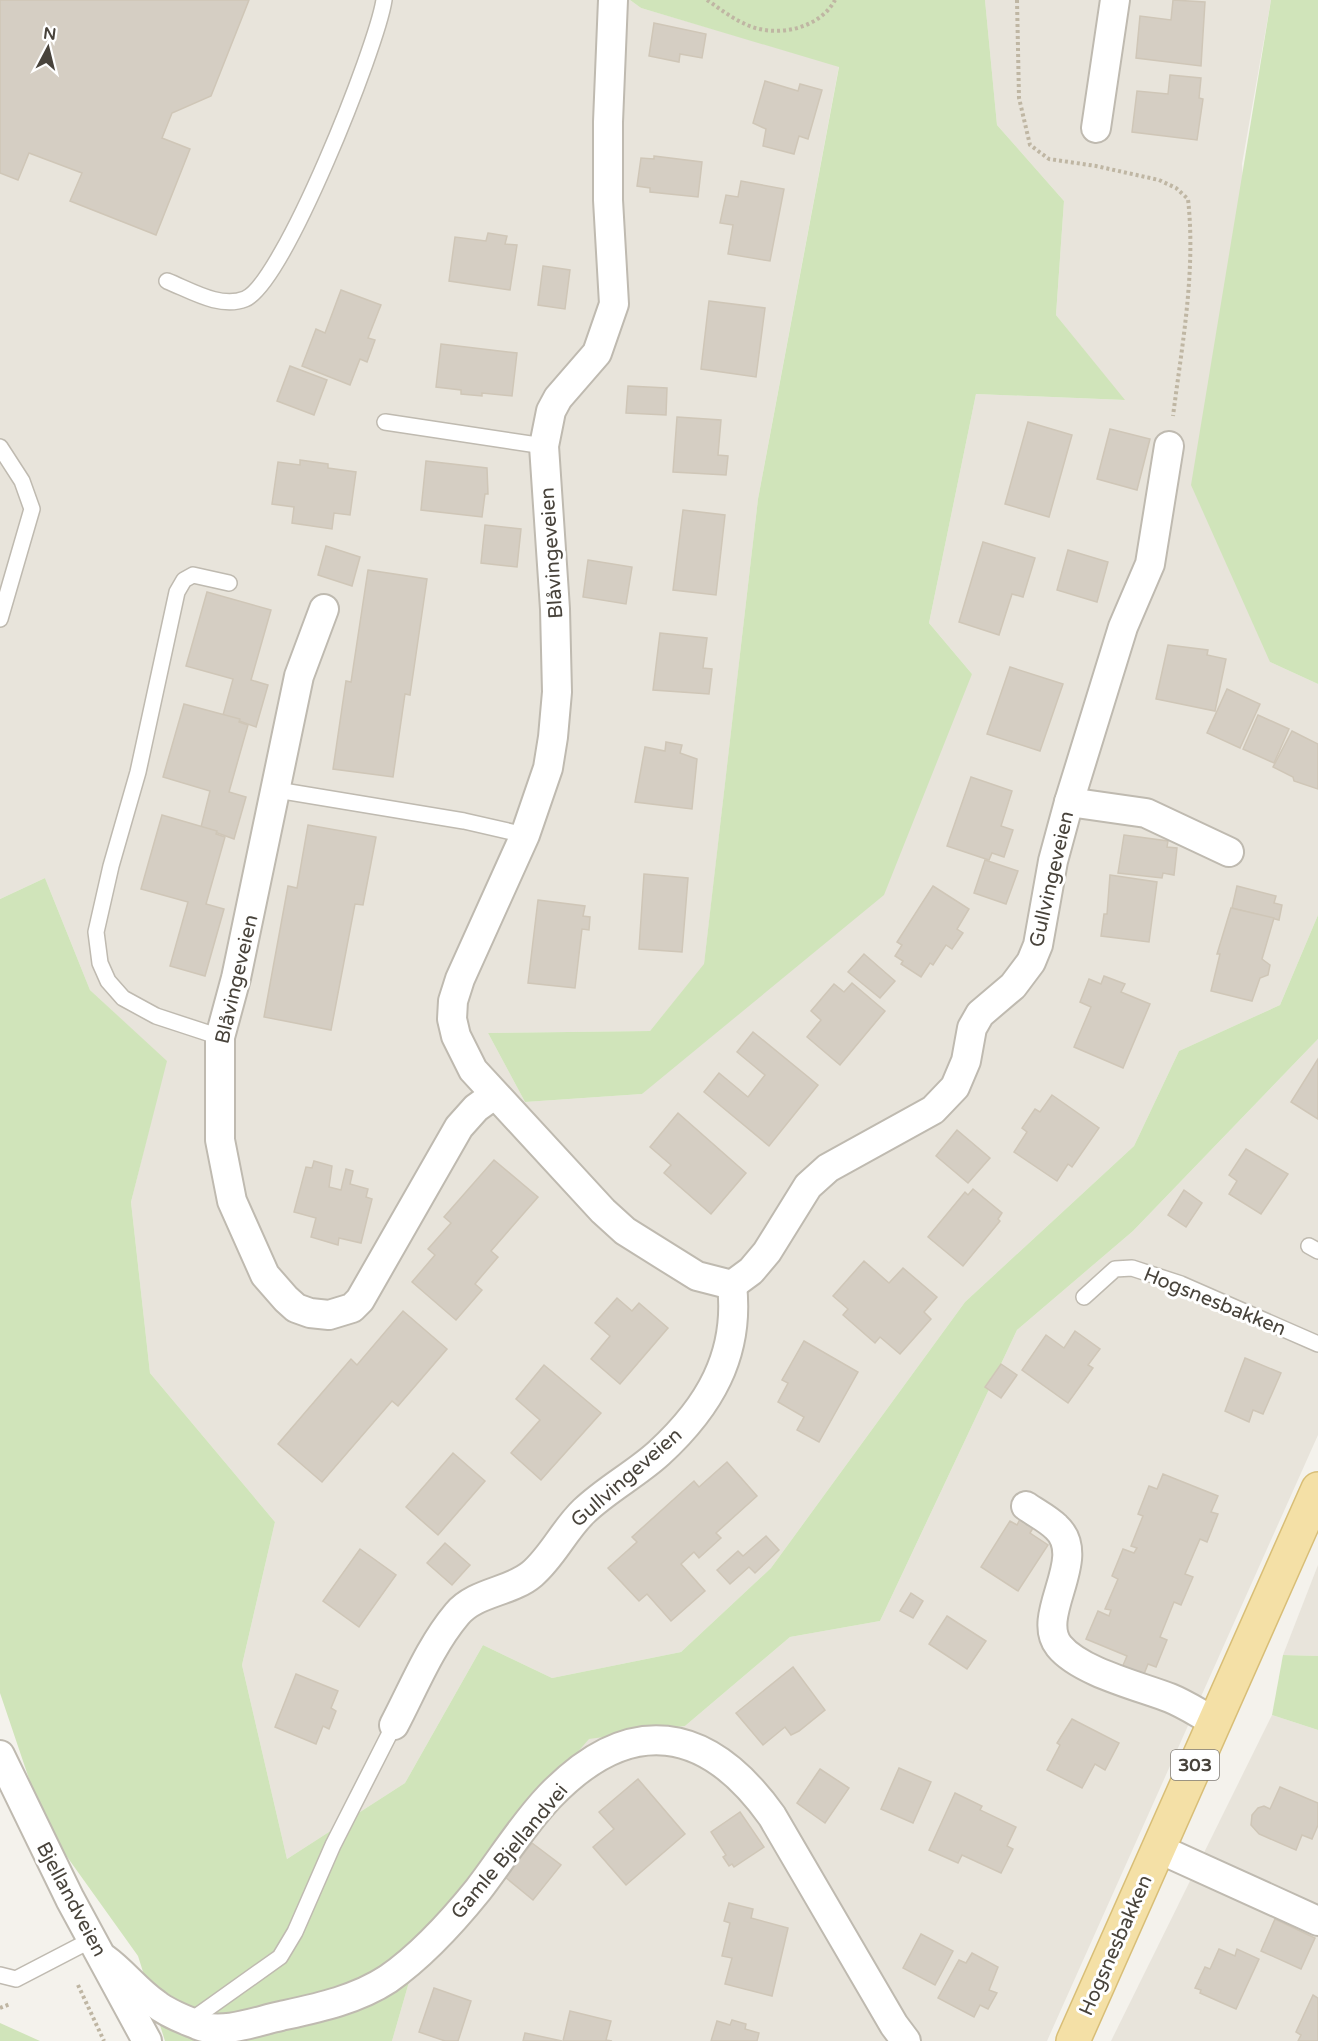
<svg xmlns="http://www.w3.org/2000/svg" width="1318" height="2041" font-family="'Varela Round',sans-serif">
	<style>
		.residential { fill: #e8e4db }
		.green { fill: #d0e4ba }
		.building { fill: #d5cec3; stroke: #cfc6b7; stroke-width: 1.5 }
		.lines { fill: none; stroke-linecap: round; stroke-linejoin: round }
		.lane-casing { stroke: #bfbab0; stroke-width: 18 }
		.street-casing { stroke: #bfbab0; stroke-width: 32 }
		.primary-casing { stroke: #d8be77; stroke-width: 36 }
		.path { stroke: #bfb6a3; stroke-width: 4; stroke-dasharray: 3 3; stroke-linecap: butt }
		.lane { stroke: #fff; stroke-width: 15 }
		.street { stroke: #fff; stroke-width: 28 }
		.primary { stroke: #f4e0a6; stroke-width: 33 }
		.labels { text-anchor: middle; stroke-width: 6; stroke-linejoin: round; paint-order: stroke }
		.shield { fill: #fff; stroke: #7f7b76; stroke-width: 1.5 }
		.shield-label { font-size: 18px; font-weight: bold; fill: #48433b }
		.street-label { font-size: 20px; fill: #48433b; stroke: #fff }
	</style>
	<rect width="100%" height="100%" fill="#f4f2ec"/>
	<!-- residential -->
	<g class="residential">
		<polygon points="0,0 630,0 641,8 839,66 758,499 704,965 650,1031 488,1033 525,1102 642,1094 972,674 929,623 976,394 1124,400 1056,315 1064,201 997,125 985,0 1271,0 1242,164 1270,662 1318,684 1318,915 1280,1005 1179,1051 1134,1146 965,1302 771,1568 681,1652 552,1678 483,1645 405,1783 287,1859 242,1665 275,1522 150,1373 131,1202 166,1061 90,990 45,878 0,899"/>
		<polygon points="1318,1039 1318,1435 1047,2041 392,2041 424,1930 589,1738 685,1726 790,1637 880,1621 1017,1330 1133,1231"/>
		<polygon points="1318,1565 1318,1656 1283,1655"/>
		<polygon points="1272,1715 1318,1730 1318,2041 1111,2041"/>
	</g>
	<!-- green -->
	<g class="green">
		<polygon points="630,0 985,0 997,125 1064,201 1056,315 1125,400 976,394 929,623 972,674 884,895 642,1094 525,1102 488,1033 650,1031 704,964 758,499 839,67 641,8"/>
		<polygon points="1271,0 1318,0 1318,684 1270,662 1191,485"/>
		<polygon points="45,878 90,990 167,1061 131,1202 150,1373 275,1522 242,1665 287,1859 405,1783 483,1645 552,1678 681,1652 771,1568 965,1302 1134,1146 1179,1051 1280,1005 1318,915 1318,1039 1133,1231 1017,1330 880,1621 790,1637 685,1726 589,1739 424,1930 392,2041 165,2041 138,1956 45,1826 0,1693 0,899"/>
		<polygon points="1283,1655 1318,1656 1318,1730 1272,1715"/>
		<polygon points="0,2023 40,2041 0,2041"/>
	</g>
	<!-- building -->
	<g class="building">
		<polygon points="0,0 249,0 211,96 172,113 162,138 190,149 156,235 70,201 82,173 29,153 18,180 0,173"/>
		<polygon points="1173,0 1205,2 1201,66 1136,58 1140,16 1171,20"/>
		<polygon points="654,23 706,34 702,58 680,54 679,62 649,56"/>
		<polygon points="1170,75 1201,78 1199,98 1203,99 1197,140 1132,132 1137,91 1168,94"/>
		<polygon points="765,81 798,91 800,84 822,90 808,139 799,136 794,154 763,146 766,129 753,123"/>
		<polygon points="654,156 702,162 698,197 650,192 650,188 637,186 641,158 654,159"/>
		<polygon points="741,181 784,189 770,261 728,254 733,225 720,223 726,195 738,197"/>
		<polygon points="488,233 507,236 505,244 517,245 510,290 449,281 455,237 486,241"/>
		<polygon points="543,266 570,270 565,309 538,305"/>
		<polygon points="341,290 381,305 368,338 375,340 367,362 360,359 350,385 302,366 316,329 325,333"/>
		<polygon points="709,301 765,308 756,377 701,369"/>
		<polygon points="441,344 517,353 512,396 482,393 482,396 461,394 461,390 436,387"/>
		<polygon points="290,366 327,380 314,415 277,401"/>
		<polygon points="628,386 667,388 666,415 626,413"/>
		<polygon points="677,417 721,420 718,455 728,456 726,475 673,472"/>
		<polygon points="1028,422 1072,435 1049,517 1005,504"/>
		<polygon points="1110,429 1150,439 1137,490 1097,479"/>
		<polygon points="300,460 328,464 328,468 356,472 350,515 334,513 332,529 292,523 294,507 272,504 278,462 300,465"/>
		<polygon points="426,461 487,468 488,494 485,494 482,517 421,510"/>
		<polygon points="683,510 725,515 716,595 673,590"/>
		<polygon points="485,525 521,529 517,567 481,563"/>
		<polygon points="983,542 1035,558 1023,597 1012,594 999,635 959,622"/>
		<polygon points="326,546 360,557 352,586 318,575"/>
		<polygon points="1068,550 1108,562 1097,602 1057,590"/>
		<polygon points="588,560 632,567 626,604 583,597"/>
		<polygon points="368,570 427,579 410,695 405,694 393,777 333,769 346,681 351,682"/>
		<polygon points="207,592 271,610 251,680 268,685 256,727 223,715 233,679 186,666"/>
		<polygon points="660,633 707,638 703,668 712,669 709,694 653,690"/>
		<polygon points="1168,645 1208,650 1207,655 1226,659 1215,711 1156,699"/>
		<polygon points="1010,667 1063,684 1040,751 987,734"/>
		<polygon points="1227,689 1260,704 1240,748 1207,733"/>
		<polygon points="184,704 240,719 239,722 248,725 229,792 246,797 234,839 201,827 210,791 163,777"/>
		<polygon points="1258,715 1289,729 1274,763 1243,749"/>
		<polygon points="1292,731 1318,744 1318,789 1294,781 1293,777 1273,767"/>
		<polygon points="666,742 682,745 680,753 697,759 692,809 635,802 645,747 665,751"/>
		<polygon points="971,777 1012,791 1001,826 1013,830 1004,857 992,853 989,860 947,846"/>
		<polygon points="162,815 217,831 216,834 225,837 206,904 224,909 205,976 170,966 188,902 141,889"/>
		<polygon points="308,825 376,837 363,905 355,904 331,1030 264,1017 288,886 297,888"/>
		<polygon points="1124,835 1168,841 1167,847 1177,848 1174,875 1163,873 1162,878 1118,873"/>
		<polygon points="985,860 1018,871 1006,904 974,893"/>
		<polygon points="644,874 688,878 682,952 639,949"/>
		<polygon points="1110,875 1157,882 1149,942 1101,936 1104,914 1107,914"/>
		<polygon points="933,886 969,909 957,929 963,933 952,949 946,945 933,965 930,963 921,977 901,964 903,961 895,956 902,945 897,942"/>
		<polygon points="1237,886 1276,896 1274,903 1282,905 1279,920 1232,908"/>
		<polygon points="538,900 585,906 583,916 590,917 589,930 582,929 575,988 528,983"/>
		<polygon points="1231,908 1274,918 1262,959 1270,965 1268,975 1260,978 1252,1001 1211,991 1220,954 1217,954"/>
		<polygon points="864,954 895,981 880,998 848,972"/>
		<polygon points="1104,976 1125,984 1121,992 1150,1004 1123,1068 1074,1047 1091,1007 1080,1002 1089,979 1101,984"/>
		<polygon points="852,983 885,1011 840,1065 807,1037 821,1020 811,1011 834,984 844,992"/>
		<polygon points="753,1032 818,1085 769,1146 704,1092 719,1073 748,1097 765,1075 737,1052"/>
		<polygon points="1318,1059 1318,1119 1291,1102"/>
		<polygon points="1052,1095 1099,1128 1072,1167 1068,1164 1057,1181 1014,1152 1027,1132 1022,1128 1035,1109 1040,1112"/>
		<polygon points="678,1113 746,1173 711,1214 664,1173 671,1165 650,1147"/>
		<polygon points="957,1130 990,1158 968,1183 936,1156"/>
		<polygon points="1246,1149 1288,1174 1261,1214 1229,1194 1237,1181 1229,1175"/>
		<polygon points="494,1160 538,1197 491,1251 498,1257 475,1284 482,1290 456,1320 412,1282 435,1255 428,1249 451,1223 444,1217"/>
		<polygon points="314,1161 332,1166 329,1187 341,1190 346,1169 353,1171 350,1184 368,1189 366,1197 372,1199 361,1243 339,1238 338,1245 311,1237 316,1218 294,1212 306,1167 312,1168"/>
		<polygon points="973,1189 1002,1213 998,1219 1000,1221 963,1266 928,1237 965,1192 968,1195"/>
		<polygon points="1184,1190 1202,1203 1186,1227 1168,1215"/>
		<polygon points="864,1261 889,1283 903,1268 937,1297 924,1312 931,1319 900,1354 880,1337 875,1343 843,1315 848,1309 833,1296"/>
		<polygon points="617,1298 632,1311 639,1303 668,1328 620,1384 591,1359 610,1336 595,1323"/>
		<polygon points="403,1311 447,1349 398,1406 392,1401 322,1482 278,1444 351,1359 357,1365"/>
		<polygon points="1075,1331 1100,1349 1088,1365 1093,1368 1068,1403 1022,1370 1046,1335 1064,1348"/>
		<polygon points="804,1341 858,1372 819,1442 797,1430 804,1417 778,1402 788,1383 782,1380"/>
		<polygon points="1245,1358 1281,1373 1263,1414 1253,1410 1249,1422 1225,1411"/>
		<polygon points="1001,1364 1017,1375 1001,1398 985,1387"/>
		<polygon points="544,1365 601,1413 541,1480 511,1453 540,1420 516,1399"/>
		<polygon points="453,1453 485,1481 438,1535 406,1507"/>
		<polygon points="727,1462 757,1496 716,1533 721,1538 699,1558 694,1552 681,1564 705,1591 671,1621 647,1594 639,1601 608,1568 637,1542 632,1537 694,1481 699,1487"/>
		<polygon points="1163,1474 1218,1496 1211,1512 1218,1514 1207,1542 1200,1539 1185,1574 1193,1577 1181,1605 1174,1602 1160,1637 1167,1640 1156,1667 1148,1664 1142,1679 1121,1670 1127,1656 1086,1639 1098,1611 1109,1616 1111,1610 1105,1609 1118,1579 1112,1576 1123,1549 1134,1553 1137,1548 1131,1546 1143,1516 1138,1514 1149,1486 1157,1489"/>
		<polygon points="1020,1519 1033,1528 1030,1533 1048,1545 1018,1591 981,1567 1010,1521 1017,1525"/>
		<polygon points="766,1536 779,1550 755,1573 749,1567 730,1584 717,1570 738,1551 743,1556"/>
		<polygon points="445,1543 470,1565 452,1585 427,1563"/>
		<polygon points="360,1549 396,1575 359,1627 323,1601"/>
		<polygon points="911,1593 923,1601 913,1618 900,1611"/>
		<polygon points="947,1616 986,1641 967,1669 929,1644"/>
		<polygon points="793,1667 825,1710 799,1731 791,1735 785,1727 763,1745 736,1713"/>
		<polygon points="296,1674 338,1691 331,1708 336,1711 329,1729 323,1726 316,1744 275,1727"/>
		<polygon points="1072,1719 1119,1743 1105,1770 1095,1764 1082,1788 1047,1770 1060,1745 1057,1743"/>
		<polygon points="899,1768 931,1782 913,1823 881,1809"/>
		<polygon points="820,1769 849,1788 825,1823 797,1803"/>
		<polygon points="638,1779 685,1834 626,1885 593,1847 614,1829 599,1812"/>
		<polygon points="1280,1787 1318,1803 1318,1825 1312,1839 1302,1835 1296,1850 1259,1834 1251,1825 1252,1815 1258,1808 1264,1806 1270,1809"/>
		<polygon points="955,1793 982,1806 980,1810 1016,1827 1007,1846 1013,1849 1001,1873 962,1855 958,1863 929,1850"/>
		<polygon points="740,1812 764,1847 734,1867 732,1864 729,1866 723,1857 726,1855 711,1832"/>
		<polygon points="532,1843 561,1865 533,1900 505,1877"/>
		<polygon points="729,1903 753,1909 751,1918 788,1928 772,1996 725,1984 732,1958 722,1956 730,1923 724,1921"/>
		<polygon points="1275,1919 1315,1938 1301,1969 1261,1951"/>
		<polygon points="921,1934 953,1951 935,1985 903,1968"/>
		<polygon points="1219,1949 1235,1956 1237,1949 1259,1959 1236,2009 1200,1993 1201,1990 1195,1988 1205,1967 1210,1969"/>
		<polygon points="972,1953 998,1967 989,1990 997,1993 988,2009 980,2005 974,2017 938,1998 959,1960 966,1963"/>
		<polygon points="434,1988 471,2001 458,2041 445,2041 419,2032"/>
		<polygon points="1313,1995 1318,1998 1318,2041 1298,2041 1301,2035 1296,2032"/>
		<polygon points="570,2011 611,2021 606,2040 612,2041 563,2041"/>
		<polygon points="732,2020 746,2024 745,2029 759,2033 757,2041 711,2041 717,2021 730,2025"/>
		<polygon points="525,2033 562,2041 523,2041"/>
	</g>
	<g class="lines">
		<!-- lane casing -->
		<g class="lane-casing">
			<g id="lane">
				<path d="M 167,281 C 190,290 220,309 245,299 C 283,284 377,47 384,0"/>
				<polyline points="385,422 544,446"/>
				<polyline points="0,447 22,481 32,509 0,619"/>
				<polyline points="277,790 464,821 525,835"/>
				<polyline points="220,1037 156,1016 123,998 108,981 100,963 96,932 111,866 138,772 177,592 184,580 193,575 229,583"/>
				<polyline points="1309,1246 1318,1251"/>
				<polyline points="1084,1297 1115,1269 1132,1268 1181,1284 1318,1344"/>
				<polyline points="0,1975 16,1979 93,1939"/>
				<polyline points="190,2021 280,1957 295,1932 333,1845 394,1725"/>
			</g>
		</g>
		<!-- street casing -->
		<g class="street-casing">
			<g id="street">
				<polyline points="613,0 608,122 608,200 614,304 597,353 558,398 551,411 544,446 555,609 557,692 553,737 548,768 525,835 460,979 453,1001 452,1019 456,1036 473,1070 603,1211 625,1231 697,1276 732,1285"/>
				<polyline points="1096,128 1115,0"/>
				<polyline points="324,609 299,676 236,978 220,1037 220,1140 232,1201 265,1275 286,1299 296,1308 310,1313 329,1315 352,1308 360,1300 459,1127 476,1108 494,1095"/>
				<polyline points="1069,802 1146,813 1229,852"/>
				<polyline points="732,1285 751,1271 767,1252 808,1186 828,1168 933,1110 955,1087 966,1061 972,1028 980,1014 1013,986 1031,962 1038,945 1053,861 1069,802 1123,627 1150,564 1169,446"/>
				<path d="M 1026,1506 C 1036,1513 1048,1519 1056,1527 C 1090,1558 1034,1615 1059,1646 C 1080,1672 1139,1686 1170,1698 C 1185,1704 1200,1714 1215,1722"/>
				<path d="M 394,1725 C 413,1689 430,1646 457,1614 C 475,1592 511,1592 532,1574 C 553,1556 564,1530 584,1511 C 607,1489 636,1474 659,1453 C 709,1407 740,1355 732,1285"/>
				<polyline points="0,1755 70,1899 147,2041"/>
				<polyline points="1157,1848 1318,1921"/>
				<path d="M 105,1959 C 123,1972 137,1991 156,2004 C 168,2014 186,2020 200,2026 C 225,2034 257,2021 281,2016 C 317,2008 356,2000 388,1979 C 421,1956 453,1921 478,1890 C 502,1859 523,1824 550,1796 C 630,1713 707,1725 772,1816 L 894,2025 L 906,2041"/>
			</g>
		</g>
		<!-- primary casing -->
		<g class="primary-casing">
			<polyline id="primary" points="1073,2041 1318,1489"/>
		</g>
		<!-- path -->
		<g class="path">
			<path d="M 707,0 C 719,8 730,17 743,23 C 773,39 819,30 835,0"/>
			<path d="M 1017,0 L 1019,98 L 1030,145 L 1049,159 L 1096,166 L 1159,180 L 1176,188 L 1188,199 C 1196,271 1182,345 1173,416"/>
			<polyline points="78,1985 104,2041"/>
			<polyline points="0,2008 10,2004"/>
		</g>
		<!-- lane -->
		<use href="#lane" class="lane"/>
		<!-- street -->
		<use href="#street" class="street"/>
		<!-- primary -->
		<use href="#primary" class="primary"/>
	</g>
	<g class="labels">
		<!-- shield labels -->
		<rect class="shield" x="1171" y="1750" width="48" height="30" rx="4.5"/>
		<g class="shield-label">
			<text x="1195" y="1771">303</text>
		</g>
		<!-- street labels -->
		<g class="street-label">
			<text transform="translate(551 553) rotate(-94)" y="7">Blåvingeveien</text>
			<text transform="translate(1051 879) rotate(-77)" y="7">Gullvingeveien</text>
			<text transform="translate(236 979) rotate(-77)" y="7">Blåvingeveien</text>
			<text transform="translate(1215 1301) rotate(22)" y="7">Hogsnesbakken</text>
			<text transform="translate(626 1477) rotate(-41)" y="7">Gullvingeveien</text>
			<text transform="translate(509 1851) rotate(-50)" y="7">Gamle Bjellandvei</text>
			<text transform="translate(72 1899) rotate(62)" y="7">Bjellandveien</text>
			<text transform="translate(1115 1945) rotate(-66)" y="7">Hogsnesbakken</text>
		</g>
	</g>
	<!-- north arrow -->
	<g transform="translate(48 48) rotate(7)" stroke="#ffffff" stroke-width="4.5" paint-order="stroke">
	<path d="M0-4.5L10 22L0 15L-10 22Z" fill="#48433b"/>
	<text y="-9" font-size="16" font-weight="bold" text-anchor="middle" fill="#48433b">N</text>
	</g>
</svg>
